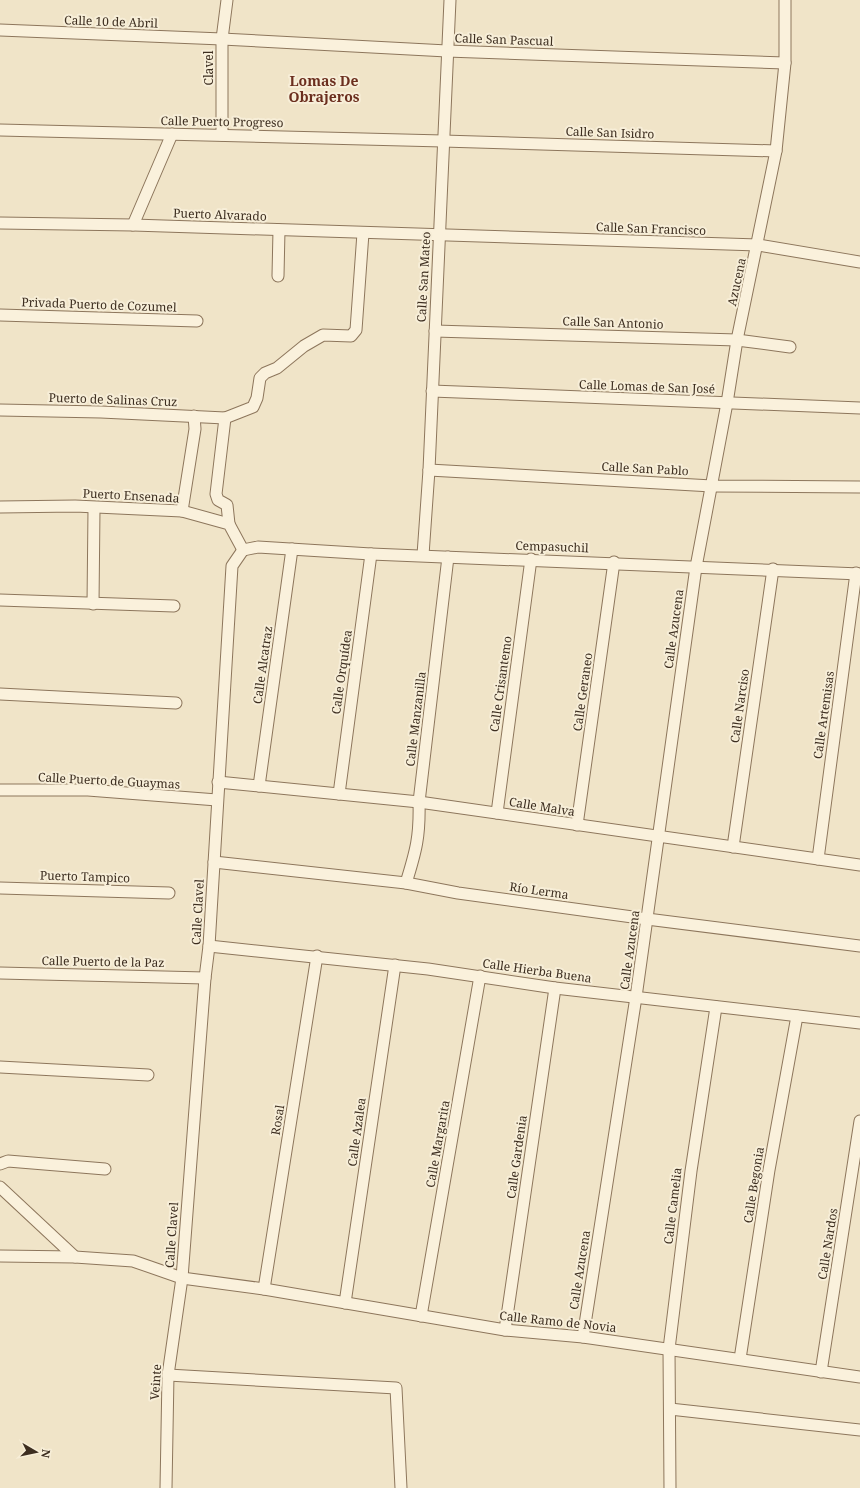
<svg xmlns="http://www.w3.org/2000/svg" width="860" height="1488" font-family="'Noto Serif',serif">
	<style>
		.lines { fill: none; stroke-linecap: round; stroke-linejoin: round }
		.minor-casing { stroke: #8d765c; stroke-width: 13 }
		.minor { stroke: #faf1dc; stroke-width: 11 }
		.labels { text-anchor: middle; stroke-width: 4; stroke-linejoin: round; paint-order: stroke }
		.street-label { font-size: 12px; fill: #3d2e20; stroke: #f7eed8 }
		.quarter-label { font-size: 14px; font-weight: bold; fill: #6b2e1e; stroke: #f7eed8 }
	</style>
	<rect width="100%" height="100%" fill="#f0e4c8"/>
	<g class="lines">
		<!-- minor casing -->
		<g class="minor-casing">
			<g id="minor">
				<polyline points="0,30 222,39 447,51 785,63"/>
				<polyline points="0,130 443,141 776,151"/>
				<polyline points="222,135 222,39 227,0"/>
				<polyline points="0,223 133,225 758,245 860,262"/>
				<polyline points="133,225 172,134"/>
				<polyline points="278,276 279,230"/>
				<polyline points="0,315 197,321"/>
				<polyline points="435,331 737,340 790,347"/>
				<polyline points="432,391 860,408"/>
				<polyline points="0,410 101,412 225,418 253,407 257,398 260,378 265,373 277,368 304,346 323,335 351,336 356,330 363,233"/>
				<polyline points="225,418 216,494 218,500 227,505 229,524"/>
				<polyline points="429,470 712,486 860,487"/>
				<polyline points="0,507 75,506 182,511 229,524 243,550"/>
				<polyline points="182,511 195,429 194,416"/>
				<polyline points="243,550 258,547 371,554 860,574"/>
				<polyline points="423,555 429,470 450,0"/>
				<polyline points="0,600 174,606"/>
				<polyline points="93,604 94,509"/>
				<polyline points="0,694 176,703"/>
				<polyline points="218,782 419,802 860,865"/>
				<polyline points="259,786 292,549"/>
				<polyline points="0,790 88,790 217,800"/>
				<polyline points="339,794 371,554"/>
				<polyline points="497,813 531,559"/>
				<polyline points="577,825 614,562"/>
				<polyline points="733,847 773,569"/>
				<polyline points="818,859 856,573"/>
				<polyline points="214,862 406,883 458,893 647,919 860,946"/>
				<path d="M 406,883 C 416,851 420,836 419,802 L 448,557"/>
				<polyline points="0,888 169,893"/>
				<polyline points="209,946 428,969 555,988 860,1023"/>
				<polyline points="0,973 205,978"/>
				<polyline points="0,1067 148,1075"/>
				<polyline points="0,1164 8,1161 105,1169"/>
				<polyline points="0,1187 75,1257"/>
				<polyline points="0,1256 75,1257 133,1261 182,1278 264,1289 505,1330 583,1337 860,1377"/>
				<polyline points="264,1289 317,956"/>
				<polyline points="345,1303 395,965"/>
				<polyline points="421,1316 480,976"/>
				<polyline points="505,1330 555,988"/>
				<polyline points="583,1337 636,997 696,567 727,403 737,340 776,151 785,63 785,0"/>
				<polyline points="740,1359 769,1170 797,1016"/>
				<polyline points="821,1372 860,1121"/>
				<polyline points="168,1375 396,1388 401,1488"/>
				<polyline points="670,1409 860,1430"/>
				<polyline points="166,1488 168,1375 182,1278 205,978 209,946 232,566 243,550"/>
				<polyline points="670,1488 669,1349 691,1171 716,1007"/>
			</g>
		</g>
		<!-- minor -->
		<use href="#minor" class="minor"/>
	</g>
	<g class="labels">
		<!-- street labels -->
		<g class="street-label">
			<text transform="translate(111 22) rotate(2)" y="4">Calle 10 de Abril</text>
			<text transform="translate(504 40) rotate(2)" y="4">Calle San Pascual</text>
			<text transform="translate(209 68) rotate(-90)" y="4">Clavel</text>
			<text transform="translate(222 122) rotate(1)" y="4">Calle Puerto Progreso</text>
			<text transform="translate(610 133) rotate(2)" y="4">Calle San Isidro</text>
			<text transform="translate(220 215) rotate(2)" y="4">Puerto Alvarado</text>
			<text transform="translate(651 229) rotate(2)" y="4">Calle San Francisco</text>
			<text transform="translate(424 277) rotate(-87)" y="4">Calle San Mateo</text>
			<text transform="translate(737 282) rotate(-78)" y="4">Azucena</text>
			<text transform="translate(99 305) rotate(2)" y="4">Privada Puerto de Cozumel</text>
			<text transform="translate(613 323) rotate(2)" y="4">Calle San Antonio</text>
			<text transform="translate(647 387) rotate(2)" y="4">Calle Lomas de San José</text>
			<text transform="translate(113 400) rotate(2)" y="4">Puerto de Salinas Cruz</text>
			<text transform="translate(645 469) rotate(3)" y="4">Calle San Pablo</text>
			<text transform="translate(131 496) rotate(3)" y="4">Puerto Ensenada</text>
			<text transform="translate(552 547) rotate(2)" y="4">Cempasuchil</text>
			<text transform="translate(674 629) rotate(-82)" y="4">Calle Azucena</text>
			<text transform="translate(263 665) rotate(-82)" y="4">Calle Alcatraz</text>
			<text transform="translate(342 672) rotate(-82)" y="4">Calle Orquídea</text>
			<text transform="translate(501 684) rotate(-82)" y="4">Calle Crisantemo</text>
			<text transform="translate(583 692) rotate(-82)" y="4">Calle Geraneo</text>
			<text transform="translate(740 706) rotate(-82)" y="4">Calle Narciso</text>
			<text transform="translate(824 715) rotate(-82)" y="4">Calle Artemisas</text>
			<text transform="translate(416 719) rotate(-83)" y="4">Calle Manzanilla</text>
			<text transform="translate(109 781) rotate(3)" y="4">Calle Puerto de Guaymas</text>
			<text transform="translate(542 807) rotate(9)" y="4">Calle Malva</text>
			<text transform="translate(85 877) rotate(2)" y="4">Puerto Tampico</text>
			<text transform="translate(539 891) rotate(8)" y="4">Río Lerma</text>
			<text transform="translate(198 912) rotate(-87)" y="4">Calle Clavel</text>
			<text transform="translate(630 950) rotate(-82)" y="4">Calle Azucena</text>
			<text transform="translate(103 962) rotate(1)" y="4">Calle Puerto de la Paz</text>
			<text transform="translate(537 971) rotate(8)" y="4">Calle Hierba Buena</text>
			<text transform="translate(278 1120) rotate(-81)" y="4">Rosal</text>
			<text transform="translate(357 1132) rotate(-82)" y="4">Calle Azalea</text>
			<text transform="translate(438 1144) rotate(-80)" y="4">Calle Margarita</text>
			<text transform="translate(517 1157) rotate(-82)" y="4">Calle Gardenia</text>
			<text transform="translate(754 1185) rotate(-81)" y="4">Calle Begonia</text>
			<text transform="translate(673 1206) rotate(-83)" y="4">Calle Camelia</text>
			<text transform="translate(172 1235) rotate(-86)" y="4">Calle Clavel</text>
			<text transform="translate(828 1244) rotate(-81)" y="4">Calle Nardos</text>
			<text transform="translate(580 1270) rotate(-81)" y="4">Calle Azucena</text>
			<text transform="translate(558 1322) rotate(6)" y="4">Calle Ramo de Novia</text>
			<text transform="translate(156 1382) rotate(-86)" y="4">Veinte</text>
		</g>
		<!-- quarter labels -->
		<g class="quarter-label">
			<text x="324" y="86">Lomas De<tspan x="324" dy="16">Obrajeros</tspan></text>
		</g>
	</g>
	<!-- north arrow -->
	<g transform="translate(36 1452) rotate(99)" stroke="#f7eed8" stroke-width="3" paint-order="stroke">
	<path d="M0-3L7 15L0 10L-7 15Z" fill="#3d2e20"/>
	<text y="-6" font-size="11" font-weight="bold" text-anchor="middle" fill="#3d2e20">N</text>
	</g>
</svg>
